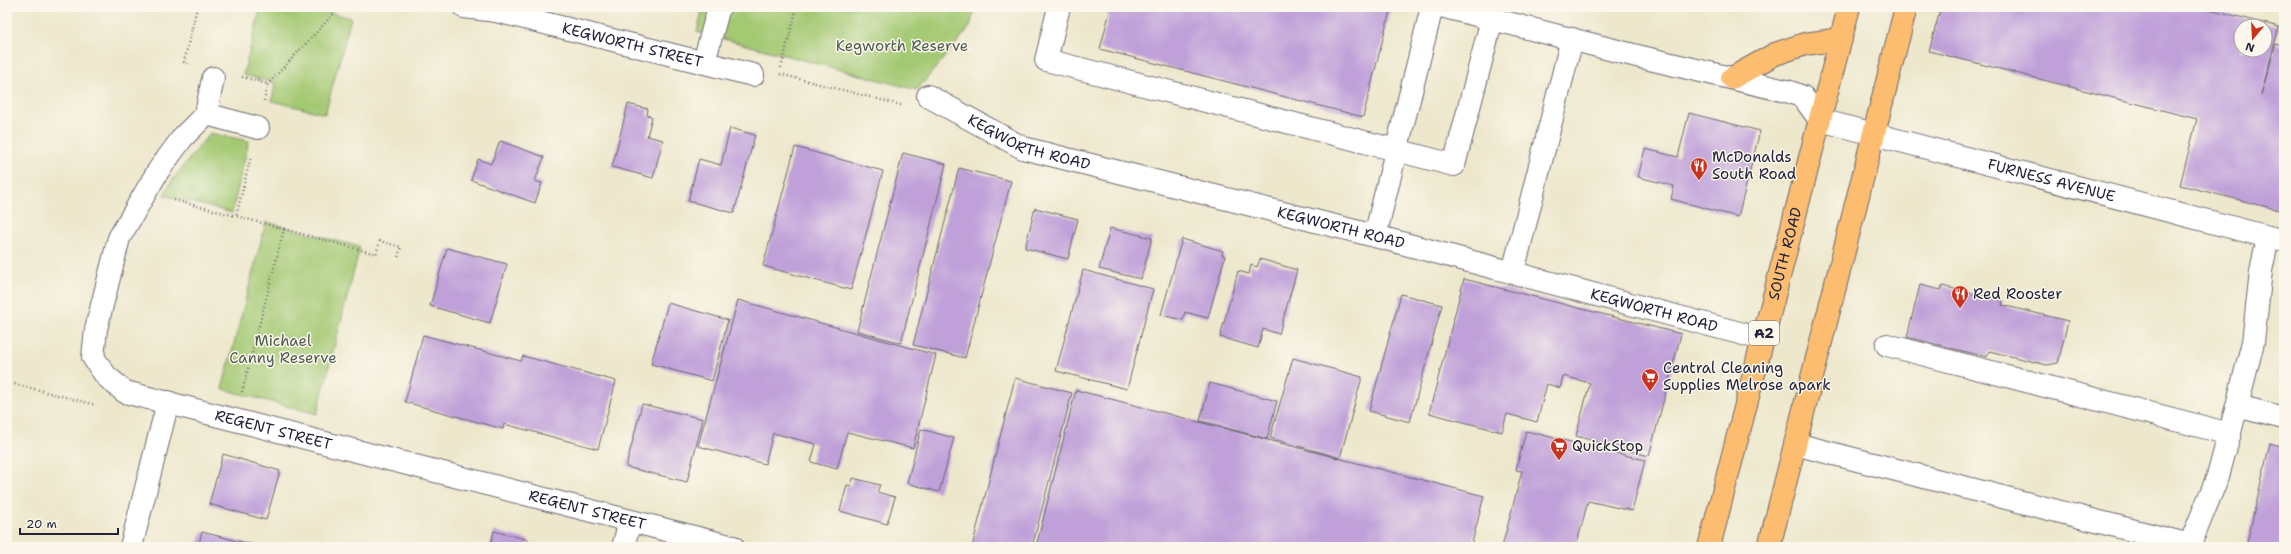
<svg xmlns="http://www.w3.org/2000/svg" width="2291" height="554" font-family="'Shantell Sans',sans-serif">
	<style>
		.green { fill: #a4c973; stroke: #637657 }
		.building { fill: #c0a0d9; fill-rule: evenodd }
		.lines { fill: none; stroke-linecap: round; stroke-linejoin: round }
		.minor-casing { stroke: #69676e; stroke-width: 24 }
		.highway-casing { stroke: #69676e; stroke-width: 24 }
		.path { stroke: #69676e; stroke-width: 2.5; stroke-dasharray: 1 3; stroke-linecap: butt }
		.minor { stroke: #fff; stroke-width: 22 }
		.highway { stroke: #fcbd6f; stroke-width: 22 }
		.labels { text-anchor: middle; stroke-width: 3; stroke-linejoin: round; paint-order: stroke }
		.shield { fill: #fbf7ec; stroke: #636270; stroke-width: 1 }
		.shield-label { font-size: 14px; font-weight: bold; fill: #22223b }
		.street-label { font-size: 15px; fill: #22223b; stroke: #fbf7ec }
		.park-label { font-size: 15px; fill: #505c4f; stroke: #fbf7ec }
		.poi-label { font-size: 15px; fill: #22223b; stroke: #fbf7ec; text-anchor: start }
	</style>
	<rect width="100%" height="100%" fill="#fbf7ec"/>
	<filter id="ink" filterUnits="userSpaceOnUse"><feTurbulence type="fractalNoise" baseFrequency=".025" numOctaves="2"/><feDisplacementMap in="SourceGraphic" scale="8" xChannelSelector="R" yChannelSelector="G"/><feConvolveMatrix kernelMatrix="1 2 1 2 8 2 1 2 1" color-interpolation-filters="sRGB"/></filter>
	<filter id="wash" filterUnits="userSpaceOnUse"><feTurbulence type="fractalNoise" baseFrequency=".012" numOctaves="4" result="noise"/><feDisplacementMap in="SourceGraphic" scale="16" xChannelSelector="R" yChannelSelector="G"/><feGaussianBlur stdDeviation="0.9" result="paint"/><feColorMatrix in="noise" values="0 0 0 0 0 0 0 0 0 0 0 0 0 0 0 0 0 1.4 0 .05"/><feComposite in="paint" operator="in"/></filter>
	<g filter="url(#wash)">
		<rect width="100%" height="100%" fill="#ede7cc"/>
		<!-- green -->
		<g class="green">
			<polygon points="261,7 310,7 351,18 325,114 272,101 275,83 243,75"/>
			<polygon points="703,7 975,7 970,27 917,90 697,32"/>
			<polygon points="210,133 249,141 232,213 164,195 173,179"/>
			<polygon points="266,222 360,247 317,414 222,389"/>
		</g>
		<g id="blocks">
			<!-- building -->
			<g class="building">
				<polygon points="1111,7 1391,7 1363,117 1100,49"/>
				<path d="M 1941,7 L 2201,7 L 2279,27 L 2261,95 L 2276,44 L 2284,47 L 2284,211 L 2180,185 L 2197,119 L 1929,51 ZM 2241,26 L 2265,26 L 2265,50 L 2241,50 Z"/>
				<polygon points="628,104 648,109 647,115 652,117 647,136 663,140 653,178 612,167"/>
				<polygon points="1689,113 1760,131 1738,217 1671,199 1674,186 1638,177 1645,149 1678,157"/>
				<polygon points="730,128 755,135 734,213 688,201 699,159 721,165"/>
				<polygon points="500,141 544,157 535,181 542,183 535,203 471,180 478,159 491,164"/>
				<polygon points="795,147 883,171 851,290 763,266"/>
				<polygon points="903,153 946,164 901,343 857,331"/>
				<polygon points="959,168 1011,181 965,358 913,345"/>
				<polygon points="1035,208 1078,219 1068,259 1025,248"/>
				<polygon points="1110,228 1152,238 1141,279 1099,269"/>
				<polygon points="1182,239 1223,251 1222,255 1225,256 1208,318 1185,312 1183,320 1161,315"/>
				<polygon points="447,248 507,264 490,323 430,306"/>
				<polygon points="1260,259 1297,270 1279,334 1263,329 1258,348 1220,337 1238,271 1249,274 1251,265 1257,267"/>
				<polygon points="1083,270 1153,289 1127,389 1056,371"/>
				<polygon points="1464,279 1681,334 1649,456 1576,436 1590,383 1563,376 1560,388 1547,384 1537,422 1507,414 1502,432 1429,413"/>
				<polygon points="1920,285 1941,290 1942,286 2003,301 2002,305 2068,321 2058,363 2047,365 1989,351 1987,357 1907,337"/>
				<polygon points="1401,294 1442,305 1410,422 1369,411"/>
				<polygon points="738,300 936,355 913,448 847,432 837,469 811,462 816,444 773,433 765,464 698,446"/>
				<polygon points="668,303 728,320 712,381 651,364"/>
				<polygon points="423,335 521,361 523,356 616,381 598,449 504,424 503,429 405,402"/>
				<polygon points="1293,358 1362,377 1340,458 1270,438"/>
				<polygon points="1015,378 1072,393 1032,547 972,547"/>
				<polygon points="1210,383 1277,401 1267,439 1200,421"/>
				<polygon points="1076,390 1484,496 1471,547 1036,547"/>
				<polygon points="642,404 703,419 687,482 626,467"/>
				<polygon points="921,429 954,438 939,492 907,483"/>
				<polygon points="1526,431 1645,460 1632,511 1588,501 1576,547 1502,547 1522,471 1516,470"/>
				<polygon points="2270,443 2284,447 2284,547 2246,547"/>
				<polygon points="223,454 280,471 266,520 209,504"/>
				<polygon points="853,478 880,485 877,492 895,497 887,524 840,511 847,485 851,486"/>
				<polygon points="494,531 529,540 527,547 490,547"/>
				<polygon points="202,532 258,546 258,547 198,547"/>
			</g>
		</g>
	</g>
	<g filter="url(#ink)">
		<use href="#blocks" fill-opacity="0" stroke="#69676e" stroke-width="1"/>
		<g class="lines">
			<!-- minor casing -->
			<g class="minor-casing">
				<g id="minor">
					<path id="s1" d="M 464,7 L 496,11 L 753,75"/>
					<polyline points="1059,7 1046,60 1454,165 1492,19"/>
					<path id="s2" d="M 1445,7 L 1637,56 L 1790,92 L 1803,97 L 1820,120 L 2284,241"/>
					<polyline points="704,62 719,7"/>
					<path id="s3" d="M 213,78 L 206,114 L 183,137 L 158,171 L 119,238 L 96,329 L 93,357 L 106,376 L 125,392 L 733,547"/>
					<path id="s4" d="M 928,96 L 1023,148 L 1375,236 L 1762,339"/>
					<polyline points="206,114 258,128"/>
					<polyline points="1375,236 1432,7"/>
					<polyline points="1513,272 1572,39"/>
					<polyline points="1887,345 2230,434"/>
					<polyline points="2237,406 2284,418"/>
					<polyline points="1795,444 2190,545"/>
					<polyline points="131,547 168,402"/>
					<polyline points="623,547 630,521"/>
					<polyline points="2189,547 2218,476 2237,406 2253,342 2261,271 2268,237"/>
				</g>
			</g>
			<!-- highway casing -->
			<g class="highway-casing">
				<g id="highway">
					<polyline points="1732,78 1775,54 1805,44 1841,39"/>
					<path id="s5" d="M 1709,547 L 1849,7"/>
					<polyline points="1769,547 1906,7"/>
				</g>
			</g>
			<!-- path -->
			<g class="path">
				<polyline points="188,64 184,62 197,7"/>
				<polyline points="781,68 797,7"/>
				<polyline points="780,74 901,105"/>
				<polyline points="242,77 268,84"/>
				<polyline points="264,101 268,84 340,7"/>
				<polyline points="174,200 236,216"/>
				<polyline points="284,229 376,254 380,241 401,247 398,257"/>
				<polyline points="7,382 96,405"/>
				<polyline points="242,392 284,229 236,216 251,156"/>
			</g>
			<!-- minor -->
			<use href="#minor" class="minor"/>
			<!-- highway -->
			<use href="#highway" class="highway"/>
		</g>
	</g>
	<!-- icons -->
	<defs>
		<g id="restaurant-pin" transform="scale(0.9)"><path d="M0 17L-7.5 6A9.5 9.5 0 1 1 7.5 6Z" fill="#c8321e" stroke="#fbf7ec"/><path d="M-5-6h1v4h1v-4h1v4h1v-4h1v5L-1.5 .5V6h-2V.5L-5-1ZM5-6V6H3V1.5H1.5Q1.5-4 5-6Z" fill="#fff"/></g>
		<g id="supermarket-pin" transform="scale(0.9)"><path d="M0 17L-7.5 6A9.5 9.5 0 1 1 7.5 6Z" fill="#c8321e" stroke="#fbf7ec"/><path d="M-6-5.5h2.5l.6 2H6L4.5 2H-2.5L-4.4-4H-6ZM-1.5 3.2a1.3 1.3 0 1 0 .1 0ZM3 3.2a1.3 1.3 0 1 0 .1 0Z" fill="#fff"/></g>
	</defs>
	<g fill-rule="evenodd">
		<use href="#restaurant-pin" x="1699" y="166"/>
		<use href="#restaurant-pin" x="1960" y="294"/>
		<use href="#supermarket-pin" x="1650" y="377"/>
		<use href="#supermarket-pin" x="1559" y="446"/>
	</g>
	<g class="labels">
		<!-- shield labels -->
		<rect class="shield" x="1749" y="321" width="30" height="24" rx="3"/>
		<g class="shield-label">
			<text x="1764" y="338">A2</text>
		</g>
		<!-- street labels -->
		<g class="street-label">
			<text dy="5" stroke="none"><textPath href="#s1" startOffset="173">KEGWORTH STREET</textPath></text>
			<text dy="5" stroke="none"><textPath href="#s4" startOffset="112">KEGWORTH ROAD</textPath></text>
			<text dy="5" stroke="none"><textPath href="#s2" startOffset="637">FURNESS AVENUE</textPath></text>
			<text dy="5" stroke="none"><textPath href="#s4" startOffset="436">KEGWORTH ROAD</textPath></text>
			<text dy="5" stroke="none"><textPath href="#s5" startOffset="303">SOUTH ROAD</textPath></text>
			<text dy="5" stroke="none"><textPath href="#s4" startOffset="760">KEGWORTH ROAD</textPath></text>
			<text dy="5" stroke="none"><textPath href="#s3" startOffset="512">REGENT STREET</textPath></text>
			<text dy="5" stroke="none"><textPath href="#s3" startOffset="836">REGENT STREET</textPath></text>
		</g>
		<!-- park labels -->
		<g class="park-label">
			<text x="902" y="51">Kegworth Reserve</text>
			<text x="283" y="346">Michael<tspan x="283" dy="17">Canny Reserve</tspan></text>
		</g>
		<!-- poi labels -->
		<g class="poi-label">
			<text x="1712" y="162">McDonalds<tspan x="1712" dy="17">South Road</tspan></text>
			<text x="1973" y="299">Red Rooster</text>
			<text x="1663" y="373">Central Cleaning<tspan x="1663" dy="17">Supplies Melrose apark</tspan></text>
			<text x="1572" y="451">QuickStop</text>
		</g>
	</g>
	<!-- margin -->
	<rect width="2291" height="554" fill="none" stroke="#fbf7ec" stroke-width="24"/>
	<!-- north arrow -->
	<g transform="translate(2253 38) rotate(198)"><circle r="19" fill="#fbf7ec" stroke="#a4a2a5"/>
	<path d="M0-3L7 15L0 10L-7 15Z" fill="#c8321e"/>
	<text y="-6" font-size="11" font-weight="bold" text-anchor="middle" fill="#22223b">N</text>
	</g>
	<!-- scale -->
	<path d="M20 528v6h98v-6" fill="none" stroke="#22223b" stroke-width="2"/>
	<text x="26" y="528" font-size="12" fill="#22223b" stroke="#fbf7ec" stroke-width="3" paint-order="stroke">20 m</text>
</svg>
